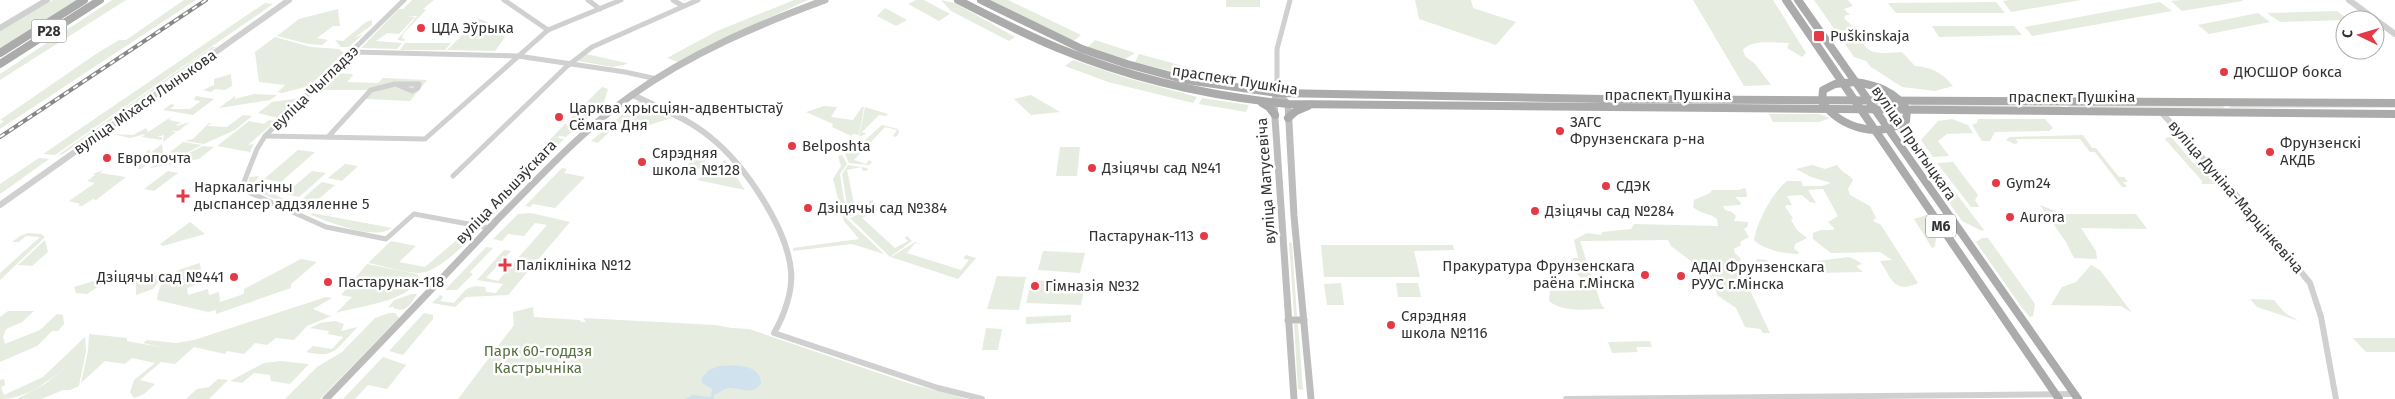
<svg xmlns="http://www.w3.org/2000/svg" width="2395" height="399" font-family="'Fira Sans',sans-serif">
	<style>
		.green { fill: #e6ecdf }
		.water { fill: #cfe2ee }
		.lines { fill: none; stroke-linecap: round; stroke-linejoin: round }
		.minor { stroke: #d0d0d0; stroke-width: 5 }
		.tertiary { stroke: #d0d0d0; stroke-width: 6 }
		.secondary { stroke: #bdbdbd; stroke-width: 7 }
		.primary { stroke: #ababab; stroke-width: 8 }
		.rail-casing { stroke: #888; stroke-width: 4 }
		.rail { stroke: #fff; stroke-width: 2; stroke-dasharray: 5.5; stroke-linecap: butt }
		.poi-dot { fill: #e63946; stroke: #fff; stroke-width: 2 }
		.labels { text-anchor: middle; stroke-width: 5; stroke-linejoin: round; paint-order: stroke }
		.shield { fill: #fff; stroke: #707070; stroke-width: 1 }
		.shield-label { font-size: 14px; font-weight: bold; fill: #333 }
		.poi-label { font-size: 15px; fill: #333; stroke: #fff; text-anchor: start }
		.street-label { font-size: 15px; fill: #333; stroke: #fff }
		.park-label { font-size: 15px; fill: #56703f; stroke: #fff }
	</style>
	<rect width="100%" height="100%" fill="#fff"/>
	<!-- green -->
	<g class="green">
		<polygon points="53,0 77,0 0,49 0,31"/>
		<polygon points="112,0 126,0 0,80 0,74"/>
		<polygon points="184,0 196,0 0,129 0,124 4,121 0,120 96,54 119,40 126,40"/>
		<polygon points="412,0 434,0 423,9 426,10 403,34 402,38 405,39 404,41 397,40 417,16 406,16 415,17 399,34 387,33 376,41 402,43 397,49 361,48 399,9 403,9"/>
		<polygon points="794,0 808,0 710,45 678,62 667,58 717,31"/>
		<polygon points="916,0 924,0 950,14 939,21 908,4"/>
		<polygon points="941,0 955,3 1015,37 1009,41 951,11"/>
		<polygon points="990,0 1008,0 1081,35 1075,40 1070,40"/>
		<rect x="1226" y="0" width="34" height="7"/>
		<polygon points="1415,0 1471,0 1473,8 1516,22 1496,45 1419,19"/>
		<path d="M 1693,0 L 1773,0 L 1806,53 L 1802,57 L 1787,48 L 1789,43 C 1776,43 1751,39 1743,50 L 1745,56 L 1755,64 L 1771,85 L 1744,86 Z"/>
		<path d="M 1814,0 L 1848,0 L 1853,6 L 1844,9 L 1850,15 L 1846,15 L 1844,18 L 1860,34 L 1858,36 L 1866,43 L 1864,45 C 1873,57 1890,52 1902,52 L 1915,66 C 1931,67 1943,73 1953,86 L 1935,91 L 1902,87 L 1871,67 L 1866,61 L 1854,57 Z"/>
		<polygon points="2010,0 2081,0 2011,12 2003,1"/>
		<polygon points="2181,0 2242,0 2243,1 2182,11 2171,1"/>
		<polygon points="1996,2 2005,13 1896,13 1888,3"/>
		<polygon points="2160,2 2172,11 2032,36 2025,27"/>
		<polygon points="265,3 273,4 55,155 43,154"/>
		<polygon points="885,8 907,20 896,26 877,16"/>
		<polygon points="338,9 340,26 333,26 317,38 328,40 322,45 308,44 277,36 299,19"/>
		<polygon points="2337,11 2349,20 2280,22 2267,13"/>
		<polygon points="2258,13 2270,22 2209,34 2198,25"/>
		<path d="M 479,19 C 490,21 496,31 505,37 L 495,51 L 447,50 Z"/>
		<polygon points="372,20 372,25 354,38 363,34 349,47 341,47 335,40 343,41 366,22"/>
		<polygon points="1932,26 2014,26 2022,35 1939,37"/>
		<polygon points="275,37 311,47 339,49 344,53 309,86 282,93 278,92 285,85 259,82 255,52"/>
		<polygon points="1095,40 1135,53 1125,59 1088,47"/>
		<polygon points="405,43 451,43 445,50 400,50"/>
		<polygon points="212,47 216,47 63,154 58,155"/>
		<polygon points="586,54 627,63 627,64 613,67 578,61"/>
		<polygon points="1139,54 1190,68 1187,72 1182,74 1135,62"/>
		<polygon points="1073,60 1127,78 1197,97 1193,103 1108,82 1065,66"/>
		<polygon points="335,73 352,74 353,75 347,82 378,83 383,78 427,80 410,101 366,99 371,92 366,90 317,90"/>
		<polygon points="231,74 232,86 225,90 215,89 211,92 203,90 214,85 214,79"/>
		<polygon points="602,87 608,89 602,108 580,124 567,122"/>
		<polygon points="254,94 277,95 270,100 219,108 235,96 235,99"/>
		<polygon points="1031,95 1060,112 1031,115 1014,99"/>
		<polygon points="196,96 214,99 193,115 163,110 171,104 175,105 170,109 190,109 201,101 194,100"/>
		<polygon points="300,98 278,118 258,113 272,102"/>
		<polygon points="1202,98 1249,105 1246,112 1199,104"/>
		<polygon points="638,101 672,118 639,128 618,123 598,143 591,141"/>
		<polygon points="1911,104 2061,106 2062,107 1912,106"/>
		<polygon points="2068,105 2223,106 2224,108 2069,107"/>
		<polygon points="824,106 837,107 831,117 853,120 862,107 864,107 859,135 853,134 851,136 832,127 833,124 806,112"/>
		<polygon points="2229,106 2395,106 2395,108 2231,108"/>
		<polygon points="865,107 888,114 886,116 879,115 862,132 866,134 859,137"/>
		<polygon points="1769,114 1819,114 1830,118 1819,122 1773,122"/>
		<polygon points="243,115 252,116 235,130 204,144 185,141 193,139 209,123 211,123 207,126 227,127"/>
		<polygon points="171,117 169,120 182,123 177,124 177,126 190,122 178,131 170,131 176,132 163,142 164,135 157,137 162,137 162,140 142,137 145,134 130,138 113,134 133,135 146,128 148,132"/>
		<polygon points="1952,119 1968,125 1973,133 1947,134 1938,141 1949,156 1933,157 1921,140 1938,121"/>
		<polygon points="1978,119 2045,119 2053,128 2049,131 1995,132 1990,141 1982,141 1972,125 1977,123"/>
		<polygon points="269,120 276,121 248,145 254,144 250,152 217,146 249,121 264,124"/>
		<polygon points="565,124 579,126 566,137 559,136 558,138 564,139 556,147 545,145"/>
		<polygon points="882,125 898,129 899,133 896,137 893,136 897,130 885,127 854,160 866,164 869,160 872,162 869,165 849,163 845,153 856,148"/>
		<polygon points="2083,135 2092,148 2096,148 2119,177 2124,177 2128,182 2123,182 2127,187 2122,187 2095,152 2090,152 2080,139 2016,139 2018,143 2014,144 2006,140 2009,137"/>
		<polygon points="2168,137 2177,137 2173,139 2195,165 2200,164 2217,184 2202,184 2202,181 2165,139"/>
		<path d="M 1906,141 C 1915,142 1924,150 1930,158 L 1928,163 L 1936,167 L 1984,230 L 1982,231 L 1962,221 Z"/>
		<polygon points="183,142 202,145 161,166 150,168"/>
		<polygon points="162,144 163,152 141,169 139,169 139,161 128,166 150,149 149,154"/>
		<polygon points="203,146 214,147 199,159 163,166"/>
		<polygon points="1060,147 1080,147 1077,176 1056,176"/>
		<polygon points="298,150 315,152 281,182 264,179"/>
		<polygon points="698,153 710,156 695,173 683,170"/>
		<polygon points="842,155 847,164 840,174 847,219 884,254 852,244 793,251 793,248 859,239 844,221 833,179 841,166 838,156"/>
		<polygon points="39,158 49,159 0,194 0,184"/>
		<polygon points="725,160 745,190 697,180"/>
		<polygon points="1953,162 1978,195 1975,200 1979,207 1971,207 1937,163"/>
		<polygon points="345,164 358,166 342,181 328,178"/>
		<polygon points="848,165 867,168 868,170 863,171 861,167 847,170 855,208 869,205 869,201 873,200 874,206 849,217 842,174"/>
		<path d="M 1812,165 L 1825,169 L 1837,165 C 1844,175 1848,173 1853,180 L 1848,189 L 1850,195 L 1870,206 L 1876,218 L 1873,221 L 1881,225 L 1918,283 C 1894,294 1892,279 1880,261 L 1892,260 L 1880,252 L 1831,253 L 1813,239 L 1813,233 L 1821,230 L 1833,230 L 1834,228 L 1828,222 L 1838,216 L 1823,189 L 1808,190 L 1816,203 L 1810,202 L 1802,195 L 1787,196 L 1792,205 L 1786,205 L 1785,207 L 1793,218 L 1791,220 L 1797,230 L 1807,238 L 1795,244 L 1794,249 L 1799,252 L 1798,254 C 1785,254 1764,250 1754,240 C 1757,222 1773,192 1787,181 L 1801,181 L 1803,186 L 1822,186 L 1831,183 L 1811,177 L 1796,169 Z"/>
		<polygon points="562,168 567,169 564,173 585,177 555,208 533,204 530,207 525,206"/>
		<polygon points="103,170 100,173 126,177 96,200 93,199 82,206 78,206 80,204 69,201 95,183 87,181 95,175 93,174"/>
		<polygon points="168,171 178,173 154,191 144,189"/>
		<polygon points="312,171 326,173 299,197 285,194"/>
		<polygon points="259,176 254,183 306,211 303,212 248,187 249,177"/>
		<polygon points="322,182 335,185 315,202 301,200"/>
		<path d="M 1744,188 L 1746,189 L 1747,197 L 1735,197 L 1741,203 L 1740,205 L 1723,206 L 1725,210 L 1732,212 L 1736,216 L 1734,221 L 1748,222 L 1748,226 L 1744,229 L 1749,237 L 1740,242 L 1741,245 L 1734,249 L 1735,253 L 1741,259 L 1735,271 L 1748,282 L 1747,284 L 1770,333 L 1763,333 L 1760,329 L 1745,327 L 1736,308 L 1717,295 L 1715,286 L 1708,283 L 1700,268 L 1671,246 L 1668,240 L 1580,241 L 1601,304 L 1605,309 C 1586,309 1564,313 1549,301 L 1550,291 L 1584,290 L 1582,280 L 1569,263 L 1573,258 L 1578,258 L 1574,240 L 1587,233 L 1601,235 L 1602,232 L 1631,229 L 1634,224 L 1718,226 L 1717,219 C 1710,213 1700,214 1693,207 L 1694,200 L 1710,193 L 1712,190 L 1739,190 Z"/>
		<polygon points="2040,205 2063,214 2136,214 2147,229 2081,228 2096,251 2097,259 2074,258 2066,242"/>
		<polygon points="875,207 878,210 862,218 895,248 908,241 905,238 907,236 912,241 890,257 850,218"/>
		<path d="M 312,213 L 392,228 C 375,241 329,222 311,215 Z"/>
		<path d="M 531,213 L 570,222 L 508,295 L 466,297 L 455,307 L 432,303 L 440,295 L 443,297 L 440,301 L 454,303 C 465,291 466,284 485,287 L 486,292 L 496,293 L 503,284 L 477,280 L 504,250 L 511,251 L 486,278 L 498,281 L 547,225 L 535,223 L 524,236 L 508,234 L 502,241 L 493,239 L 518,214 Z"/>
		<polygon points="1927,215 1941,236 1936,238 1935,247 1932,248 1914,219"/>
		<polygon points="190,222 205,234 163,246 160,244"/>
		<path d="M 472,227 L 480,229 C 467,242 437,274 418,273 C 402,272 384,266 368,263 L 391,241 L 416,246 L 399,262 L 425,267 Z"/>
		<polygon points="28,233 41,234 45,237 0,280 0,273 40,237 26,236 19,242 12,242 20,236"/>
		<polygon points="1982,238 1988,238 2035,304 2033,316 2030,317 2023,309 1976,242"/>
		<polygon points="45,240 48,252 32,266 18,265"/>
		<polygon points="915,242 921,244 915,243 907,253 961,270 969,260 963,258 966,255 976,258 958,279 891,257"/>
		<polygon points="1289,242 1292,243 1297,316 1294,316"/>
		<polygon points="1321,245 1453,245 1454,250 1414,251 1420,277 1324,277"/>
		<polygon points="486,247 493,248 470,272 473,274 457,290 445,290"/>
		<polygon points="1043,251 1085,253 1080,273 1038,270"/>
		<polygon points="1849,257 1856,260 1862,264 1856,266 1863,272 1763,274 1761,272 1764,267 1755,261 1758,259 1767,260 1774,268 1780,268 1783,262 1805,266 1800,260 1808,262"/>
		<path d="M 301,259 L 317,262 L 291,284 L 291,288 L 216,314 L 216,310 L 208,312 L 157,300 C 160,273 178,270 200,263 L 202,283 L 187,288 L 188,295 L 208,289 L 209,295 L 219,292 L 220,302 L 244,294 L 244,289 Z"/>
		<path d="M 367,264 L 417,274 L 420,279 C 404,303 362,305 336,313 L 352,297 L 341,295 Z"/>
		<polygon points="2091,265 2100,270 2132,313 2121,306 2051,305 2062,287 2076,282"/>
		<polygon points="166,273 153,289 136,295 136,281"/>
		<polygon points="997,276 1026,277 1019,310 987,309"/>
		<polygon points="97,280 115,282 99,286 87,294 76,293 74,287"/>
		<polygon points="1032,280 1085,283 1081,305 1026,303"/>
		<polygon points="1341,283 1344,305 1327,305 1324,284"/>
		<polygon points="1396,283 1418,283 1421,297 1398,297"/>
		<path d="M 412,294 L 417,294 C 412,301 407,313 396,309 C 389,306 397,305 388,308 L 394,300 Z"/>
		<polygon points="326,297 332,298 313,309 330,316 334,315 307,326 294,340 276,338 267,345 255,343 244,354 227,351 225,354 194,347 175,364 161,362 140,380 155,384 144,394 134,398 130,392 134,380 155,363 132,358 125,364 105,361 81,383 88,351 89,334 127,338 127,341 165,348 143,343 147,340 176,343 194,340"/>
		<polygon points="2250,299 2274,300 2285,313 2299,321 2257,307"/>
		<polygon points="533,307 534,317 580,320 581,322 586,322 583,318 715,325 732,328 749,329 911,384 968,399 458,399 514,325 513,312"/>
		<polygon points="8,311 34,311 22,322 6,329 3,337 5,344 40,330 57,314 63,315 64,324 58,331 52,331 37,346 0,362 0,317"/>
		<polygon points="389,313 395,313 399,318 320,399 285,399 317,367 342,352 375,318"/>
		<polygon points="424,313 433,315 433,319 403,355 389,351"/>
		<polygon points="1071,315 1071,322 1026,324 1026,317"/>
		<path d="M 335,321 L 344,324 L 341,331 L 357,327 L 356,329 C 336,348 336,359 306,352 L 313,346 L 332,349 L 343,337 L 328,334 L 329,331 L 310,328 L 320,323 Z"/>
		<polygon points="1294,324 1298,324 1303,390 1298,389"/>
		<polygon points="986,328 1002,329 998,350 982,350"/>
		<path d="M 85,337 L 86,351 L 79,386 L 70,390 L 63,390 L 41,399 L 17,399 L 45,384 L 70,364 C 49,380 28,399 0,399 L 0,380 L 4,379 L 5,385 L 1,387 L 4,395 L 43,377 Z"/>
		<polygon points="2353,338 2395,338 2395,352 2366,352"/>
		<polygon points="1650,341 1652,347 1636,347 1638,352 1612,353 1608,342"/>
		<polygon points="383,357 406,365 387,389 368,385 355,399 343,399"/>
		<polygon points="280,361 309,364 290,384 271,381 270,375 254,373 242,383 230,381 264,363"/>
		<polygon points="218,379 228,380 209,399 186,399 197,389 209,387"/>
	</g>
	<!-- water -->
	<path class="water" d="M 719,366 C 733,365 760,363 761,383 C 752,397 741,387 728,388 C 723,389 719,393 714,395 L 714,399 L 685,399 L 693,395 L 711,397 L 712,389 L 702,383 L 702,378 L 709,370 Z"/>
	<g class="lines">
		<!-- minor -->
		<g class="minor">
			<polyline points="404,0 265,136 257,149 242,187 246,191 326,227 386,239 414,214 490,228"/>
			<polyline points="504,0 548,30"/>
			<polyline points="588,0 600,9"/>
			<polyline points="673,0 683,6"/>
			<polyline points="352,52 518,56 625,72 657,79"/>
			<polyline points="1277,93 1277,49 1290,0"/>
			<polyline points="265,136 425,139 548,30 621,0"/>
			<polyline points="328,137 371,90 395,84 419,84 418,88 412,91 398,85"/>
			<polyline points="453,176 566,67 592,47 698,0"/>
		</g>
		<!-- tertiary -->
		<g class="tertiary">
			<polyline points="2349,0 2395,34"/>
			<polyline points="0,28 47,0"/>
			<path d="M 633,95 C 659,108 687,118 710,137 C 744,164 787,227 791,271 C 793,291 784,316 774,333 L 938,388 L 982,399"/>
			<polyline points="2161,112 2254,215 2310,283 2321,317 2336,399"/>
			<polyline points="0,205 289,0"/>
			<polyline points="1566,399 2075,394"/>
		</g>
		<!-- secondary -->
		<g class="secondary">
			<polyline points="1288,320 1304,320"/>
			<path d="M 326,399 C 383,340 440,281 496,221 C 540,177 581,131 632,95 C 691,53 757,25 825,0"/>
			<polyline points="1294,399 1274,103 1277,93 1288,104 1294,216 1311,399"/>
		</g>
		<!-- primary -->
		<g class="primary">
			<path d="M 958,0 C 991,17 1024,34 1058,48 C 1132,79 1209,96 1288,104 L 2395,114"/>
			<polyline points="981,0 1082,49 1127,64 1186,80 1277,93 1604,99 2395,103"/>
			<polyline points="1786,0 2059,399"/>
			<polyline points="1798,0 2078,399"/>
			<polyline points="0,53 84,0"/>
			<polyline points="0,64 100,0"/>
			<path d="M 1855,82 C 1876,85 1895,91 1907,110 L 1906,121 C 1878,139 1841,128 1822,102 L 1823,90 L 1835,84 Z"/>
			<polyline points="1262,103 1269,107 1275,115"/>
			<polyline points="1288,118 1296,111 1308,106"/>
		</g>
		<!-- rail casing -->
		<g class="rail-casing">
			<polyline id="rail" points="0,137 206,0"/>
		</g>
		<!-- rail -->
		<use href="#rail" class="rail"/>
	</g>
	<!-- markers -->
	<g class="poi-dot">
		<circle cx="421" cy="28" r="5"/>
		<rect x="1813" y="30" width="12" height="12" rx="2.5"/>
		<circle cx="2224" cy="72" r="5"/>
		<circle cx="559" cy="117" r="5"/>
		<circle cx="1560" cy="131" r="5"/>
		<circle cx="792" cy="146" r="5"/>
		<circle cx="2270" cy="152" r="5"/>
		<circle cx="107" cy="158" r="5"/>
		<circle cx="642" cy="162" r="5"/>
		<circle cx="1092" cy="168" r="5"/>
		<circle cx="1996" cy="183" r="5"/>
		<circle cx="1606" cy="186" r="5"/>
		<path d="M180.5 188.5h5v5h5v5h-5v5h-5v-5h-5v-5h5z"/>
		<circle cx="808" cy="208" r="5"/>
		<circle cx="1535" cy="211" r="5"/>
		<circle cx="2010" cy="217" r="5"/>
		<circle cx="1204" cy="236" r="5"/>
		<path d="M502.5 257.5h5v5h5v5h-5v5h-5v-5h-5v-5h5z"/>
		<circle cx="1645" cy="275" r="5"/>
		<circle cx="1681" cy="276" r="5"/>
		<circle cx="234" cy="277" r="5"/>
		<circle cx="328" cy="282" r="5"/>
		<circle cx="1035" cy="286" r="5"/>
		<circle cx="1391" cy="325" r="5"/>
	</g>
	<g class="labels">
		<!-- shield labels -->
		<g class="shield">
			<rect x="31.5" y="19.5" width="35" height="23" rx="4"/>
			<rect x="1926" y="214.5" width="30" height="23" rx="4"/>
		</g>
		<g class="shield-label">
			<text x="49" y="36">Р28</text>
			<text x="1941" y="231">М6</text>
		</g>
		<!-- poi labels -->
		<g class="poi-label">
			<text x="431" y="33">ЦДА Эўрыка</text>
			<text x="1830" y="41">Puškinskaja</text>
			<text x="2234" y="77">ДЮСШOP бокса</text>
			<text x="569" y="113">Царква хрысціян-адвентыстаў<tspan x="569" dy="17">Сёмага Дня</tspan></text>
			<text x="1570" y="127">ЗАГС<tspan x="1570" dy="17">Фрунзенскага р-на</tspan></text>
			<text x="2280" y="148">Фрунзенскі<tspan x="2280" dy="17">АКДБ</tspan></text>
			<text x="802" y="151">Belposhta</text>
			<text x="652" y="158">Сярэдняя<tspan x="652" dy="17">школа №128</tspan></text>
			<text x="117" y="163">Европочта</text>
			<text x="1102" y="173">Дзіцячы сад №41</text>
			<text x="2006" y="188">Gym24</text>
			<text x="1616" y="191">СДЭК</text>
			<text x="194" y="192">Наркалагічны<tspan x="194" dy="17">дыспансер аддзяленне 5</tspan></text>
			<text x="818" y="213">Дзіцячы сад №384</text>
			<text x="1545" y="216">Дзіцячы сад №284</text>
			<text x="2020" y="222">Aurora</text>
			<text x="1194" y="241" text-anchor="end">Пастарунак-113</text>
			<text x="516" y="270">Паліклініка №12</text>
			<text x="1635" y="271" text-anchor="end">Пракуратура Фрунзенскага<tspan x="1635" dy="17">раёна г.Мінска</tspan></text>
			<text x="1691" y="272">АДАІ Фрунзенскага<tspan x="1691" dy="17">РУУС г.Мінска</tspan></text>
			<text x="224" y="282" text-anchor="end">Дзіцячы сад №441</text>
			<text x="338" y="287">Пастарунак-118</text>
			<text x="1045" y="291">Гімназія №32</text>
			<text x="1401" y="321">Сярэдняя<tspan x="1401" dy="17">школа №116</tspan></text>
		</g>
		<!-- street labels -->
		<g class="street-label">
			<text transform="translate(1235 80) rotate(9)" y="5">праспект Пушкіна</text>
			<text transform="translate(315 88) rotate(-44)" y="5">вуліца Чыгладзэ</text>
			<text x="1668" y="100">праспект Пушкіна</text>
			<text x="2072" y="102">праспект Пушкіна</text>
			<text transform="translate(145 102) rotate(-35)" y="5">вуліца Міхася Лынькова</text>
			<text transform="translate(1914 143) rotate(55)" y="5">вуліца Прытыцкага</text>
			<text transform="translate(1266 181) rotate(-94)" y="5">вуліца Матусевіча</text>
			<text transform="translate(506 192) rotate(-46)" y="5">вуліца Альшэўскага</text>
			<text transform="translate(2236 197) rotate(49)" y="5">вуліца Дуніна-Марцінкевіча</text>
		</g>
		<!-- park labels -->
		<g class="park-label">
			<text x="538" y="356">Парк 60-годдзя<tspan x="538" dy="17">Кастрычніка</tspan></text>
		</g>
	</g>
	<!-- north arrow -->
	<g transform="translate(2360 35) rotate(275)"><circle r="24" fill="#ffffff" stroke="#adadad"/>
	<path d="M0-4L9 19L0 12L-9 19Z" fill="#e63946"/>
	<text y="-8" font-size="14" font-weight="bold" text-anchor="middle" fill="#333333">С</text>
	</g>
</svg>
